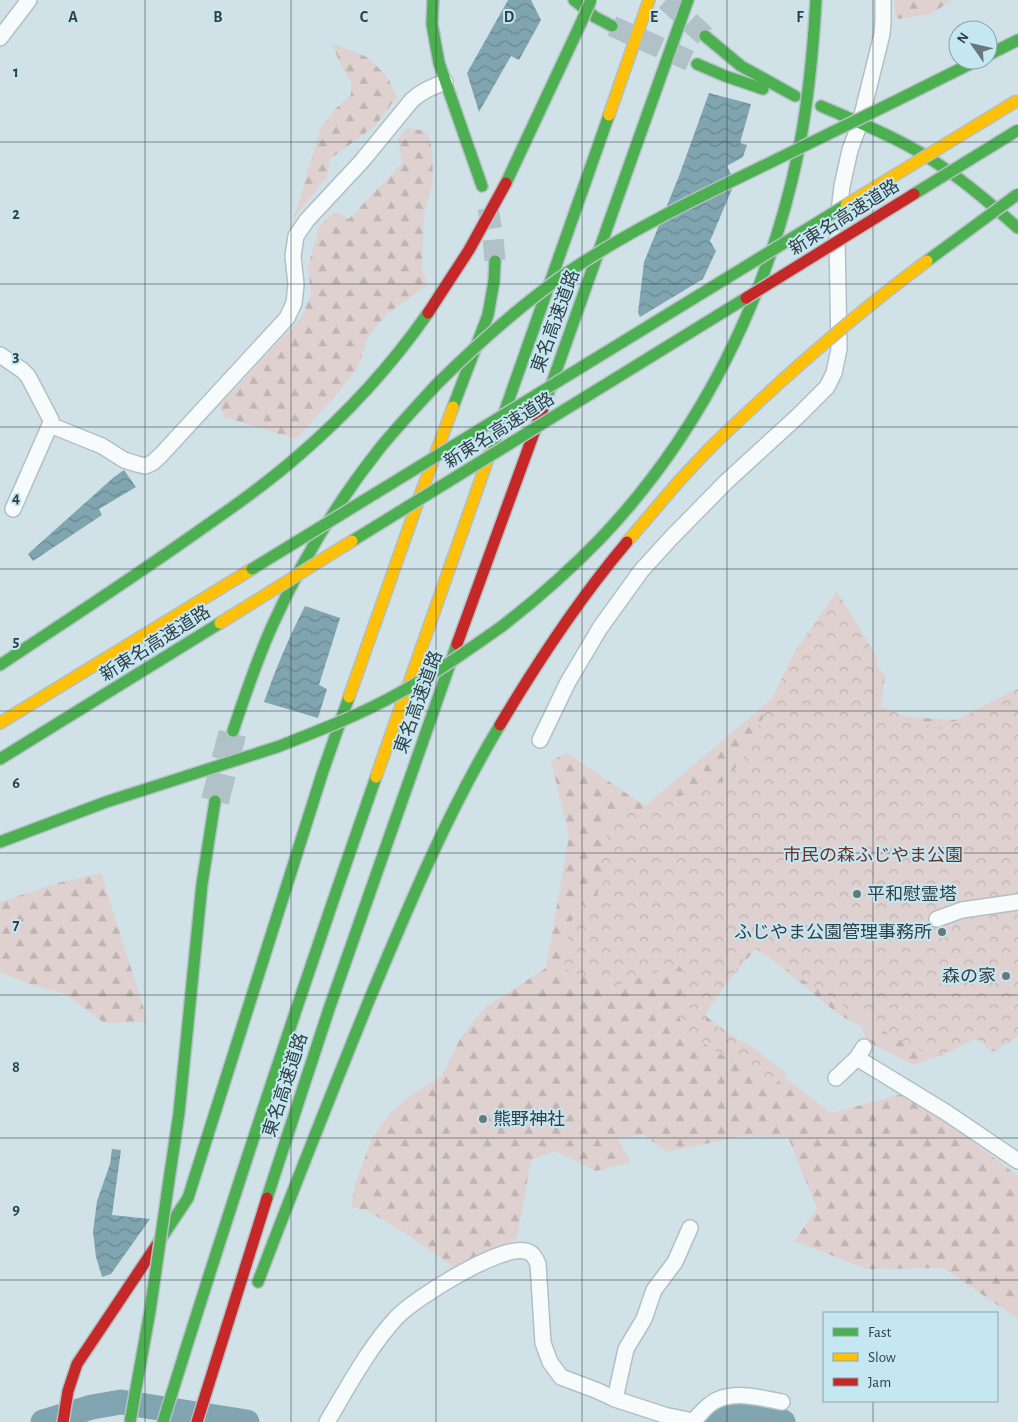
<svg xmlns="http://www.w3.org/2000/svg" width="1018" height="1422" font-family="'Alegreya Sans','Noto Sans JP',sans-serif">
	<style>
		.forest { fill: url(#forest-firs) }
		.park { fill: url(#park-crowns) }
		.water { fill: url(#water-waves) }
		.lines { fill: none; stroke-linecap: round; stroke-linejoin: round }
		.river { stroke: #80a5b1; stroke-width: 25 }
		.secondary-tunnel { stroke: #b0c1c7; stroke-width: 21; stroke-dasharray: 21 11; stroke-linecap: butt }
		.highway-tunnel { stroke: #b0c1c7; stroke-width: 28; stroke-dasharray: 28 14; stroke-linecap: butt }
		.street-casing { stroke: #b1c0c5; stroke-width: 18 }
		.fast-casing { stroke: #b1c0c5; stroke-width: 14 }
		.slow-casing { stroke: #b1c0c5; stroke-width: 14 }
		.jam-casing { stroke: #b1c0c5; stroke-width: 14 }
		.street { stroke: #f8fbfc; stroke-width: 15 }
		.fast { stroke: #4caf50; stroke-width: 11 }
		.slow { stroke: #ffc107; stroke-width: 11 }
		.jam { stroke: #c62828; stroke-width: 11 }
		.fast-bridge-casing { stroke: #b6c0c3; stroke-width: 14; stroke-linecap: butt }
		.slow-bridge-casing { stroke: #b6c0c3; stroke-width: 14; stroke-linecap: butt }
		.jam-bridge-casing { stroke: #b6c0c3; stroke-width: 14; stroke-linecap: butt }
		.fast-bridge { stroke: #4caf50; stroke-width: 11 }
		.slow-bridge { stroke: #ffc107; stroke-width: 11 }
		.jam-bridge { stroke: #c62828; stroke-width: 11 }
		.grid { fill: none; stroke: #323f44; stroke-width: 1; stroke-opacity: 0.55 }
		.poi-dot { fill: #69787d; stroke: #c5e7f2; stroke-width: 2 }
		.labels { text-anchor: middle; stroke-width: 4; stroke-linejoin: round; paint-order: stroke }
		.street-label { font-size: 18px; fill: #323f44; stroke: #c5e7f2 }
		.park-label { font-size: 18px; fill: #6a3124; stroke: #c5e7f2 }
		.poi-label { font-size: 18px; fill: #323f44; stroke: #c5e7f2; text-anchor: start }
		.grid-label { font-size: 16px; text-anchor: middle; font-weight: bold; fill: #323f44; stroke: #c5e7f2; stroke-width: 4; stroke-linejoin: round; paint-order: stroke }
	</style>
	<defs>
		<pattern id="forest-firs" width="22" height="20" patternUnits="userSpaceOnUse" patternTransform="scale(1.25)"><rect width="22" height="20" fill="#ded1cf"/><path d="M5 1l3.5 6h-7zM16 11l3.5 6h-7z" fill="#bfb4b3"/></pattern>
		<pattern id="park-crowns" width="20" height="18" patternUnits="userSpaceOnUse" patternTransform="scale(1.25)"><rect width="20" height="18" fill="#ded1cf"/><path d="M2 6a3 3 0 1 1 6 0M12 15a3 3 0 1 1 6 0" fill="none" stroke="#bfb4b3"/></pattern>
		<pattern id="water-waves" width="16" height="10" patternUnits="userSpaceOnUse" patternTransform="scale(1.25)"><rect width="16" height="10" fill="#80a5b1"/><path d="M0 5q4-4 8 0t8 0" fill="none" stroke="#698892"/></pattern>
	</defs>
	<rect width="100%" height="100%" fill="#d0e2e8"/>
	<!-- forest -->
	<g class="forest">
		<polygon points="894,0 952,0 931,14 899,19 896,17"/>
		<polygon points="332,43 367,57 387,76 397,97 375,126 330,159 327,177 294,218 321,127 335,109 351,95 351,82 339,61"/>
		<polygon points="407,128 420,130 428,134 432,149 433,180 424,214 422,270 428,285 387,314 377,326 368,337 357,369 336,395 296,439 224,417 220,405 302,317 311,294 308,267 319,226 335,212 349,219 402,163 398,139"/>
		<polygon points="827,618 885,675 880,716 959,720 962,1023 953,1051 914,1065 866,1041 862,1027 838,1014 757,947 702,1013 831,1113 906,1093 956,1129 1018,1176 1018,1319 943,1268 867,1269 794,1241 817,1209 788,1137 742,1136 667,1152 644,1135 617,1138 631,1162 596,1171 555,1151 531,1160 517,1238 459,1271 410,1236 368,1211 351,1207 355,1184 372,1138 390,1113 414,1093 441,1077 460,1039 484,1008 546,968 569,836 551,761 567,753 645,806 789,684"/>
		<polygon points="101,873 148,1022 104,1023 66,994 32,985 0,972 0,902 58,883"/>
		<polygon points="731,1401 759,1403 777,1410 781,1422 703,1422 711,1409"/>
	</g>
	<!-- park -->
	<polygon class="park" points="837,591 877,657 876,705 940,729 1018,688 1018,1037 993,1052 976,1039 934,1058 874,1026 753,947 705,1014 706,1021 752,1047 787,1074 773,1086 685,1032 676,1010 687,976 678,965 613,987 562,968 574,910 596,896 607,874 598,863 611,819 722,782 743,759 795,651"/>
	<!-- water -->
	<g class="water">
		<polygon points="508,0 531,0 541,20 519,60 511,56 479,112 467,73"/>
		<polygon points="709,93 751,104 740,143 747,145 743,157 727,166 735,182 710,241 716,251 703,279 640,317 638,313 644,262 679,176"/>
		<polygon points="124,470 136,487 99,509 102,515 33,561 28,554 114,477"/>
		<path d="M 305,606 L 340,618 L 319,685 L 327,689 L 318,718 L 264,702 C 276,668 289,637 305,606 Z"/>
		<polygon points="112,1149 121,1150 112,1215 150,1219 111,1274 102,1277 96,1257 93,1232 97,1201 110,1164"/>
	</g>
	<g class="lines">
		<!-- river -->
		<g class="river">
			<polyline points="43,1422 92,1407 121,1402 247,1422"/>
			<path d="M 718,1422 L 720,1415 C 742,1409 764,1412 783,1422"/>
		</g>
		<!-- secondary-tunnel -->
		<g class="secondary-tunnel">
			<polyline points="666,0 705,36"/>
			<polyline points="612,26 697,64"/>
			<polyline points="488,208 493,237 495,261"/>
		</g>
		<!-- highway-tunnel -->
		<polyline class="highway-tunnel" points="215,801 233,731"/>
		<!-- street casing -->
		<g class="street-casing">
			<g id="street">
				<polyline points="0,38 29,0"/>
				<polyline points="839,212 842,186 850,150 860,123 882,34 883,22 883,0"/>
				<path d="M 0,355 L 22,370 L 28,376 L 51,420 L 50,425 L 102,446 L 124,460 L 137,464 L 145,466 L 152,463 L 160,456 L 287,318 L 294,303 L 296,285 L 293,256 L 296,236 L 307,220 L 362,161 L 412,100 C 422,91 432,87 445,82"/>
				<polyline points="13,509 50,425"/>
				<polyline points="540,740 568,682 600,628 641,571 671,538 726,482 798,416 827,387 834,373 839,349 837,237"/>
				<polyline points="937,919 962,910 1018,902"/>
				<polyline points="857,1058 947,1113 1018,1161"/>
				<polyline points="836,1078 857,1058 864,1047"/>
				<polyline points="615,1399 626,1349 644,1319 654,1290 675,1262 690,1228"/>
				<path d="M 327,1422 C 348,1387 369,1347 397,1317 C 415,1298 500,1245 525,1251 C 532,1252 535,1257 538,1264 L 543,1343 L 550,1362 L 561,1377 L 598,1391 L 615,1399 L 664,1415 L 693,1421 C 701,1414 707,1404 717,1400 C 738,1391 760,1398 782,1402"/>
			</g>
		</g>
		<!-- fast casing -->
		<g class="fast-casing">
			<g id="fast">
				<polyline points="433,0 432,24 439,63 482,186"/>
				<polyline points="574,0 595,17 612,26"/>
				<polyline points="705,36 741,66 795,96"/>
				<polyline points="988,55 1018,40"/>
				<polyline points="697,64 725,76 763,89"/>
				<path d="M 821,106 C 862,124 904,140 941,166 C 968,184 993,206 1018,228"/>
				<polyline points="506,183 581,23"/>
				<polyline points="453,407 488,315 494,281 495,261"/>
				<polyline points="543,408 688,0"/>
				<polyline points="490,453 609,115"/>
				<path d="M 501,627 C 536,600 569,571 600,539 C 700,434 767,299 797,158 C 808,106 813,53 816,0"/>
				<path d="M 0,665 C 57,627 114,590 170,551 C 214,520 258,491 298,456 C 347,414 391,366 428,313"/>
				<path d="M 233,731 C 245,695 257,659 273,624 C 301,562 338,501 380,448 C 398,426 417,406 436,385"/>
				<polyline points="0,759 220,623"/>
				<polyline points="0,842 106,802 277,747"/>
				<polyline points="168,1187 179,1113 202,884 215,801"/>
				<polyline points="267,1198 328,1012 457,644"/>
				<polyline points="156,1246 188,1198 323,771 349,697"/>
				<path d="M 258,1282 C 294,1187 332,1092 370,998 C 409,905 448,811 500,725"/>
				<path d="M 163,1422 C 230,1206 301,991 376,777"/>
			</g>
		</g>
		<!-- slow casing -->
		<g class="slow-casing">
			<g id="slow">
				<polyline points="609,115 649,0"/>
				<polyline points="627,542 679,481 710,448"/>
				<polyline points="349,697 421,493 453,407"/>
				<polyline points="0,723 252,569"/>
				<polyline points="376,777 490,453"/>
			</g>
		</g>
		<!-- jam casing -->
		<g class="jam-casing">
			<g id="jam">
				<polyline points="428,313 469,250 506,183"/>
				<polyline points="457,644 543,408"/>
				<path d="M 500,725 C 538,661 579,599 627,542"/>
				<polyline points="63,1422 68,1391 77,1364 156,1246"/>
				<polyline points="197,1422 267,1198"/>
			</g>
		</g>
		<!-- street -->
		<use href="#street" class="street"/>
		<!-- fast -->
		<use href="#fast" class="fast"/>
		<!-- slow -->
		<use href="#slow" class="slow"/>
		<!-- jam -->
		<use href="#jam" class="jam"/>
		<!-- fast-bridge casing -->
		<g class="fast-bridge-casing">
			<g id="fast-bridge">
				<polyline points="581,23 591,0"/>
				<polyline points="914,194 1018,130"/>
				<polyline points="927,261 1018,194"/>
				<path d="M 436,385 C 477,344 521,305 568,272 C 629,231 695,199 761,167 C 833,132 906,96 978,60"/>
				<polyline points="352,541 746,298"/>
				<polyline points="252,569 846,205"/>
				<path d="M 277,747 C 318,731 360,715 399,693 C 435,674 468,650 501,627"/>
				<polyline points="130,1422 150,1311 168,1187"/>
			</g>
		</g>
		<!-- slow-bridge casing -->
		<g class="slow-bridge-casing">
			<g id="slow-bridge">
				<polyline points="846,205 1018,100"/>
				<path d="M 710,448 C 779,381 850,318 927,261"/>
				<polyline points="220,623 352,541"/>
			</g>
		</g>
		<!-- jam-bridge casing -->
		<g class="jam-bridge-casing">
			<polyline id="jam-bridge" points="746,298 914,194"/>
		</g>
		<!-- fast-bridge -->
		<use href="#fast-bridge" class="fast-bridge"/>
		<!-- slow-bridge -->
		<use href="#slow-bridge" class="slow-bridge"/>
		<!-- jam-bridge -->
		<use href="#jam-bridge" class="jam-bridge"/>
	</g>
	<!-- grid -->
	<path class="grid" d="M 145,0 L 145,1422M 291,0 L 291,1422M 436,0 L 436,1422M 582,0 L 582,1422M 727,0 L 727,1422M 873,0 L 873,1313M 0,142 L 1018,142M 0,284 L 1018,284M 0,427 L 1018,427M 0,569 L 1018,569M 0,711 L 1018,711M 0,853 L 1018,853M 0,995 L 1018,995M 0,1138 L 1018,1138M 0,1280 L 1018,1280M 873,1401 L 873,1422"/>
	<!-- markers -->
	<g class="poi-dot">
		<circle cx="857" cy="894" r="5"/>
		<circle cx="942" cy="932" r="5"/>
		<circle cx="1006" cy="976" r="5"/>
		<circle cx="483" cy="1119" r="5"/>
	</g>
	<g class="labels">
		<!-- street labels -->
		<g class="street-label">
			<text transform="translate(844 217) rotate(-32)" y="6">新東名高速道路</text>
			<text transform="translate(555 321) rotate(-70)" y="6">東名高速道路</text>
			<text transform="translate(499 430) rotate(-32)" y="6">新東名高速道路</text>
			<text transform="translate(155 643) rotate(-32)" y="6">新東名高速道路</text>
			<text transform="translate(418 702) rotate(-70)" y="6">東名高速道路</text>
			<text transform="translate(285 1085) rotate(-72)" y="6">東名高速道路</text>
		</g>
		<!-- park labels -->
		<g class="park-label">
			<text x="873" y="861">市民の森ふじやま公園</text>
		</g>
		<!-- poi labels -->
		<g class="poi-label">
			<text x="867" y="900">平和慰霊塔</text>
			<text x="932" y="938" text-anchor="end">ふじやま公園管理事務所</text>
			<text x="996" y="982" text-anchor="end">森の家</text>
			<text x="493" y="1125">熊野神社</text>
		</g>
	</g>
	<g class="grid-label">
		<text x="73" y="22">A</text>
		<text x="218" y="22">B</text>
		<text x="364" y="22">C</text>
		<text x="509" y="22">D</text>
		<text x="654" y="22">E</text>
		<text x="800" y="22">F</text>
		<text x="16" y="77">1</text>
		<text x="16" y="219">2</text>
		<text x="16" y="361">3</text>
		<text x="16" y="503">4</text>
		<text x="16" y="646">5</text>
		<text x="16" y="788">6</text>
		<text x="16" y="930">7</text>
		<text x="16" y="1072">8</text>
		<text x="16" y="1214">9</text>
	</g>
	<!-- legend -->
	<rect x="823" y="1312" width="175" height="90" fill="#c5e7f2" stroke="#8aa4ac"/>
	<rect x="833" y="1328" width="25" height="8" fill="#4caf50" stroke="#8aa4ac"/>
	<text x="868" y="1337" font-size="15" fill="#323f44">Fast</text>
	<rect x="833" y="1353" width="25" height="8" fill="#ffc107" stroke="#8aa4ac"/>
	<text x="868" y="1362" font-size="15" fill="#323f44">Slow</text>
	<rect x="833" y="1378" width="25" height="8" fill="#c62828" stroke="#8aa4ac"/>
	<text x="868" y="1387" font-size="15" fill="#323f44">Jam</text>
	<!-- north arrow -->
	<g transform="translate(973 45) rotate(304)"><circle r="24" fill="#c5e7f2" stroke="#8aa4ac"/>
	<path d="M0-4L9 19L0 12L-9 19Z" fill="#69787d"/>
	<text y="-8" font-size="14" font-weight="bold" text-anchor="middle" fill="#323f44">N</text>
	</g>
</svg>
